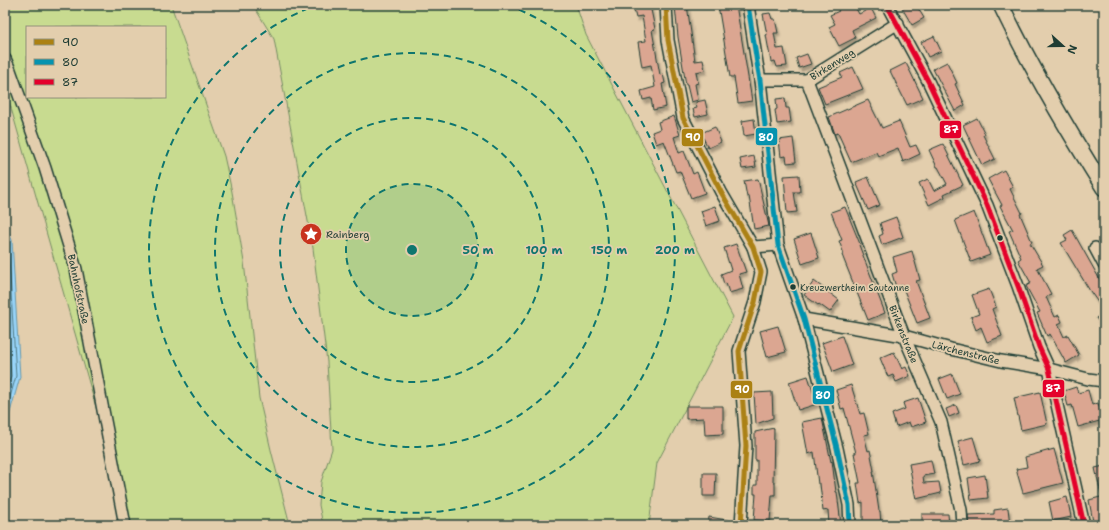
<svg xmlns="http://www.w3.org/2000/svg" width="1109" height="530" font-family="'Shantell Sans',sans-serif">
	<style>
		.green { fill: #c8db90; stroke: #748c62; fill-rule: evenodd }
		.water { fill: #98d4f9; stroke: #6898aa }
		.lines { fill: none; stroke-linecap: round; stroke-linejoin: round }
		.shore { stroke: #4f7983; stroke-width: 1 }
		.building { fill: #dba691; stroke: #1f3d34; filter: url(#shadow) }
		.minor-casing { stroke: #1f3d34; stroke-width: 14 }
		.secondary-casing { stroke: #1f3d34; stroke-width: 18 }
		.minor { stroke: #e3cead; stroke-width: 11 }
		.secondary { stroke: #e3cead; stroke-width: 15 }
		.bus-1-casing { stroke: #e3cead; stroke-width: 8 }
		.bus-2-casing { stroke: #e3cead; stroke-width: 8 }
		.bus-3-casing { stroke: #e3cead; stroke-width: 8 }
		.bus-1 { stroke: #ab8112; stroke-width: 5 }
		.bus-2 { stroke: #0693af; stroke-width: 5 }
		.bus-3 { stroke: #e4002b; stroke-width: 5 }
		.ring { fill: none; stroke: #0f766e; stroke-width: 2; stroke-dasharray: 7 5 }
		.bus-dot { fill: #1f3d34; stroke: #e3cead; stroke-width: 1.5 }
		.labels { text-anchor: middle; stroke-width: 3.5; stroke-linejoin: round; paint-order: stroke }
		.bus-label { font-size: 9px; fill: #1f3d34; stroke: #e3cead; text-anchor: start }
		.street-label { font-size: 10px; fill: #1f3d34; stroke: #e3cead }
		.poi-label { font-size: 10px; fill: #1f3d34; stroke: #e3cead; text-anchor: start }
		.centre { fill: #0f766e; stroke: #e3cead; stroke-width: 2 }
		.ring-label { font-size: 12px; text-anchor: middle; font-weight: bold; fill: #0f766e; stroke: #e3cead; stroke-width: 3.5; stroke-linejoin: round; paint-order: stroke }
		.line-badge { stroke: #e3cead; stroke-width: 1.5 }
		.badge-label { font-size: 11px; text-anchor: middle; font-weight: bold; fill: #fff }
	</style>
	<defs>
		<filter id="shadow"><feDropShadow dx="2" dy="3.5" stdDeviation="1" flood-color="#0004"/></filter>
	</defs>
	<rect width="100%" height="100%" fill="#e3cead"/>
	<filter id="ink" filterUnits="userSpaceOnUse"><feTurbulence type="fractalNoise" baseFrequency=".025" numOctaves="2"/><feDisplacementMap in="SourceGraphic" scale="8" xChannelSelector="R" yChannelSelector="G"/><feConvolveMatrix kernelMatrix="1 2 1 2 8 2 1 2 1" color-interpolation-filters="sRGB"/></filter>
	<g filter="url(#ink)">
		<!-- green -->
		<g class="green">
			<path d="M 5,5 L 171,5 L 224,156 L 232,192 L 244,262 L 259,398 L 271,450 L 290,525 L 122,525 L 105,439 L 5,87 ZM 27,27 L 165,27 L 165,97 L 27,97 Z"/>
			<polygon points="253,5 576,5 586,35 733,317 657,463 649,525 323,525 319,505 321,482 332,449 327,362 313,248 274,39"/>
		</g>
		<!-- water -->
		<polygon class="water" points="5,224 12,240 20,377 5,430"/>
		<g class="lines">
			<!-- shore -->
			<g class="shore">
				<polyline points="5,234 8,241 16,376 5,415"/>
				<polyline points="5,281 11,376 5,396"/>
			</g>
		</g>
		<!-- building -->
		<g class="building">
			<polygon points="633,5 650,5 655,29 652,30 660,75 663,74 665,83 662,84 666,107 653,110 651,98 643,100 641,91 655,87 651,65 642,67 638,42 646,41 642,16 636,17"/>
			<polygon points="678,5 687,5 695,61 703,60 705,70 696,72 698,83 695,84 698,100 691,102 687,85 686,85 678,37 675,6"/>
			<polygon points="718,5 736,5 752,101 738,103 734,77 730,77"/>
			<polygon points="835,5 854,5 859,14 871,8 876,18 852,30 855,38 839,46 829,27 835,24 830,15 839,11"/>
			<polygon points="907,5 916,5 924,18 912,25 902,8"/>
			<polygon points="770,13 772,19 775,19 778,33 774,33 777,49 784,48 787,66 777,67 775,61 771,62 766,35 767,35 763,14"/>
			<polygon points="934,36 941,51 928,57 921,42"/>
			<polygon points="807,54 811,64 799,68 796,58"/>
			<polygon points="947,62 957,83 955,84 965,105 955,111 933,69"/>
			<polygon points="906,63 923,98 907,105 890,71"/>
			<polygon points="853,67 863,89 825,104 818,87 842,77 840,73"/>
			<polygon points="785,98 786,108 789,108 791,122 777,124 775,110 777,109 776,99"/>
			<polygon points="705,100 708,114 695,117 693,109 697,108 696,102"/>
			<polygon points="868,100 882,128 899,121 910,147 916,145 920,154 903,162 898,148 878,156 876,152 851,162 838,133 835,134 829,117"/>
			<polygon points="674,116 680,135 674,137 679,153 684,151 693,174 697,172 705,193 691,198 680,171 676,172 664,141 656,144 652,132 660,129 658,122"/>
			<polygon points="977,118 985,134 983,135 995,159 982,165 963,125"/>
			<polygon points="754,119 756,134 744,136 742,121"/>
			<polygon points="715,127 721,142 708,148 701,133"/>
			<polygon points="793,138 796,162 787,163 786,156 781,157 779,140"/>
			<polygon points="943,144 963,185 944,194 945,197 929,205 919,183 928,179 934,191 947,184 938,167 937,167 929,150"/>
			<polygon points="754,156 756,167 742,169 740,159"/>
			<polygon points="1004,170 1013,187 1010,189 1022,213 1020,214 1032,242 1030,243 1043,265 1037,268 1051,294 1046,297 1055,317 1059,315 1062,322 1058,324 1064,337 1068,335 1079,355 1066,363 1050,334 1047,336 1037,313 1040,312 1026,286 1031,283 1018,260 1021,258 1009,231 1013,230 1000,206 1002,205 988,179"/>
			<polygon points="799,175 800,192 794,192 797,212 787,213 784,176"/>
			<polygon points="868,177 880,205 868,210 856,182"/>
			<polygon points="758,179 769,226 754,229 749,196 747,197 744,181"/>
			<polygon points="715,206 720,221 706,226 701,211"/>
			<polygon points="845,207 860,244 859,245 885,313 868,320 842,255 844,254 839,241 842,240 831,212"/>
			<polygon points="974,212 990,255 971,262 955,220"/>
			<polygon points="896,217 903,237 882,245 879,236 883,234 880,223"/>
			<polygon points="1072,230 1104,287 1104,311 1090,291 1061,243 1067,240 1064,235"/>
			<polygon points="811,233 819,258 802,264 794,239"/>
			<polygon points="736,244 746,272 739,274 743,289 729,293 726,283 724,284 721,274 731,270 724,248"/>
			<polygon points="912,251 920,280 916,281 930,318 917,323 902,285 896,287 892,274 897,272 893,257"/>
			<polygon points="814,281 839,300 830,312 819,304 818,305 804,295"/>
			<polygon points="989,289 996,307 992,309 1002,336 987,342 981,327 976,330 971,317 979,314 972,295"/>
			<polygon points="1104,312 1104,329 1096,318"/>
			<polygon points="778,326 786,352 767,357 760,331"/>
			<polygon points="842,336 852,365 833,372 822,343"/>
			<polygon points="894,352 902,369 906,367 910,376 896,382 893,375 888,377 880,358"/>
			<polygon points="952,374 960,394 947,399 939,379"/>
			<polygon points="808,376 817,404 798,410 789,382"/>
			<polygon points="851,385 860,414 864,413 869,434 864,435 868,451 870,450 874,471 873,471 879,511 880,511 881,525 863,525 863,502 860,503 857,483 860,483 854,453 856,453 844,408 841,409 836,390"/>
			<polygon points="1076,387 1078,393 1088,390 1092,405 1098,403 1103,420 1078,427 1072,405 1068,406 1064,391"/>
			<polygon points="772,392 773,418 756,424 754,393"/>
			<polygon points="1040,392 1047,424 1021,430 1014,398"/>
			<polygon points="918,398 926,422 911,427 909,422 896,427 892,414 905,409 903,403"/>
			<polygon points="956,405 959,413 949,417 946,409"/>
			<polygon points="686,406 723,406 723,434 705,435 704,418 686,419"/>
			<polygon points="822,418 831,462 832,461 836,492 837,492 841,525 829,525 828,510 823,511 820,484 818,484 814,452 808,454 802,422"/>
			<polygon points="774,428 773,482 775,482 775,495 772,495 770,521 754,520 756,494 754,494 754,485 757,485 757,460 755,460 755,432"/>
			<polygon points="973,437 980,461 964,465 958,441"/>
			<polygon points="1054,449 1063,483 1023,493 1016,469 1027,467 1025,457"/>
			<polygon points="931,460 934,474 923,476 924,483 939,482 941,493 916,499 909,464"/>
			<polygon points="1104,466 1104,493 1101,494 1095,468"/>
			<polygon points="703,473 716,473 715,496 703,496"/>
			<polygon points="985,475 988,498 971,500 968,478"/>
			<polygon points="1104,496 1104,519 1093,522 1089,500"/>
			<polygon points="1067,497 1071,517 1053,521 1049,502"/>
			<polygon points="1008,508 1010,525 969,525 968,515 994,514 994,510"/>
			<polygon points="922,514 948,514 949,525 922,525"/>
			<polygon points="709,517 733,521 733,525 708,525"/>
		</g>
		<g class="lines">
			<!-- minor casing -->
			<g class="minor-casing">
				<g id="minor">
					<polyline points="666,5 668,40 683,118 721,192 753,247 761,272 755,302 739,351 746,446 741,525"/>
					<polyline points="748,5 757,63 760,80 778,245 804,319 837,448 849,505 850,525"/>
					<polyline points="887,5 928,81 987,205 1018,286 1039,347 1049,369 1084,525"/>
					<polyline points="5,59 10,70 45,168 76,269 125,525"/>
					<polyline points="760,80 807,80 898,23"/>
					<polyline points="807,80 904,336 941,422 961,510 962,525"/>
					<polyline points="753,247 778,245"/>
					<polyline points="1095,248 1104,265"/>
					<polyline points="804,319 904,336 951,349 1001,361 1049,369 1088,379 1104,381"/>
				</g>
			</g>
			<!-- secondary casing -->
			<g class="secondary-casing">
				<path id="secondary" d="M 1001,5 C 1031,68 1067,129 1104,188"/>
			</g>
			<!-- minor -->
			<use href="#minor" class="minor"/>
			<!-- secondary -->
			<use href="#secondary" class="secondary"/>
			<!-- bus-1 casing -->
			<g class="bus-1-casing">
				<polyline id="bus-1" points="666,5 668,40 683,118 721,192 753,247 761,272 755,302 739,351 746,446 741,525"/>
			</g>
			<!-- bus-2 casing -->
			<g class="bus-2-casing">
				<polyline id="bus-2" points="748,5 757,63 760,80 778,245 804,319 837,448 849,505 850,525"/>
			</g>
			<!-- bus-3 casing -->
			<g class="bus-3-casing">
				<polyline id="bus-3" points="887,5 928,81 987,205 1018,286 1039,347 1049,369 1084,525"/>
			</g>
			<!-- bus-1 -->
			<use href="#bus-1" class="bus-1"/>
			<!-- bus-2 -->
			<use href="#bus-2" class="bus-2"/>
			<!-- bus-3 -->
			<use href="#bus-3" class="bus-3"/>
		</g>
	</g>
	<!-- distance rings -->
	<circle cx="412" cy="250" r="66" fill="#0f766e" fill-opacity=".12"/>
	<g class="ring">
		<circle cx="412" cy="250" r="66"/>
		<circle cx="412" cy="250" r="132"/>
		<circle cx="412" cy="250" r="197"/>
		<path d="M508 5A263 263 0 1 1 316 5"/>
	</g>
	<!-- icons -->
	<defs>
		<g id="sight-disc" transform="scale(1.15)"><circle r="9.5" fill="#c8321e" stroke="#e3cead"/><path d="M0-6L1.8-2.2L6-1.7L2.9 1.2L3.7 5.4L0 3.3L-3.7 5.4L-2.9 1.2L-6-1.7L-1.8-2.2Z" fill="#fff"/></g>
	</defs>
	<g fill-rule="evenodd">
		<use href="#sight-disc" x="311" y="234"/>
	</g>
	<!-- markers -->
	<g class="bus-dot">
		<circle cx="1000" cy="238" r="3.5"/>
		<circle cx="793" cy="287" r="3.5"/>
	</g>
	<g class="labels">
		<!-- bus labels -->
		<g class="bus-label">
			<text x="800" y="291">Kreuzwertheim Sautanne</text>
		</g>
		<!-- street labels -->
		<g class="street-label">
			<text transform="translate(832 64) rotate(-32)" y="4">Birkenweg</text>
			<text transform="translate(79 289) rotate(78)" y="4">Bahnhofstraße</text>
			<text transform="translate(904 334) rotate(68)" y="4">Birkenstraße</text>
			<text transform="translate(966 352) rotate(14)" y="4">Lärchenstraße</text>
		</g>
		<!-- poi labels -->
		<g class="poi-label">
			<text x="326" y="238">Rainberg</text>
		</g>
	</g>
	<circle cx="412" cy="250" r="6" class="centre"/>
	<g class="ring-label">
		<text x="478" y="254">50 m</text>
		<text x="544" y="254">100 m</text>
		<text x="609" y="254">150 m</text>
		<text x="675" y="254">200 m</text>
	</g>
	<g class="line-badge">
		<rect x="939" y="120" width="23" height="19" rx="4" fill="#e4002b"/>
		<rect x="755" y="127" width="23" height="19" rx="4" fill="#0693af"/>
		<rect x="681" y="128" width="23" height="19" rx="4" fill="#ab8112"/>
		<rect x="1042" y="379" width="23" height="19" rx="4" fill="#e4002b"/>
		<rect x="730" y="380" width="23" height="19" rx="4" fill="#ab8112"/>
		<rect x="812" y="385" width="23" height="20" rx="4" fill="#0693af"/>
	</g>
	<g class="badge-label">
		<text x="951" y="133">87</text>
		<text x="766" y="141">80</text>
		<text x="693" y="141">90</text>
		<text x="1053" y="392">87</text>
		<text x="742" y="393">90</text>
		<text x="823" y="399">80</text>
	</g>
	<!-- margin -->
	<rect width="1109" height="530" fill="none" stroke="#e3cead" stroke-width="20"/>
	<rect x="10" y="10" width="1089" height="510" fill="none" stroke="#1f3d34" stroke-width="1.5" filter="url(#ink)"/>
	<!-- legend -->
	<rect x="26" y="26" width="140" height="72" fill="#e3cead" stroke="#95947d"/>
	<rect x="34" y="39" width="20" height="6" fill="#ab8112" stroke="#95947d"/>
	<text x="62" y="46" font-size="12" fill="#1f3d34">90</text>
	<rect x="34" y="59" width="20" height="6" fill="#0693af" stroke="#95947d"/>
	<text x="62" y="66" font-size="12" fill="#1f3d34">80</text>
	<rect x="34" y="79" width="20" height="6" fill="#e4002b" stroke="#95947d"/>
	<text x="62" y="86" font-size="12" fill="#1f3d34">87</text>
	<!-- north arrow -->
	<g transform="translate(1063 46) rotate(111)" stroke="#e3cead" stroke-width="3" paint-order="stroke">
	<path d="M0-3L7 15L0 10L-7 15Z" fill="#1f3d34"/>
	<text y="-6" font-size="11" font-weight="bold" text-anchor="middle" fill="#1f3d34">N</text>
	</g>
</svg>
